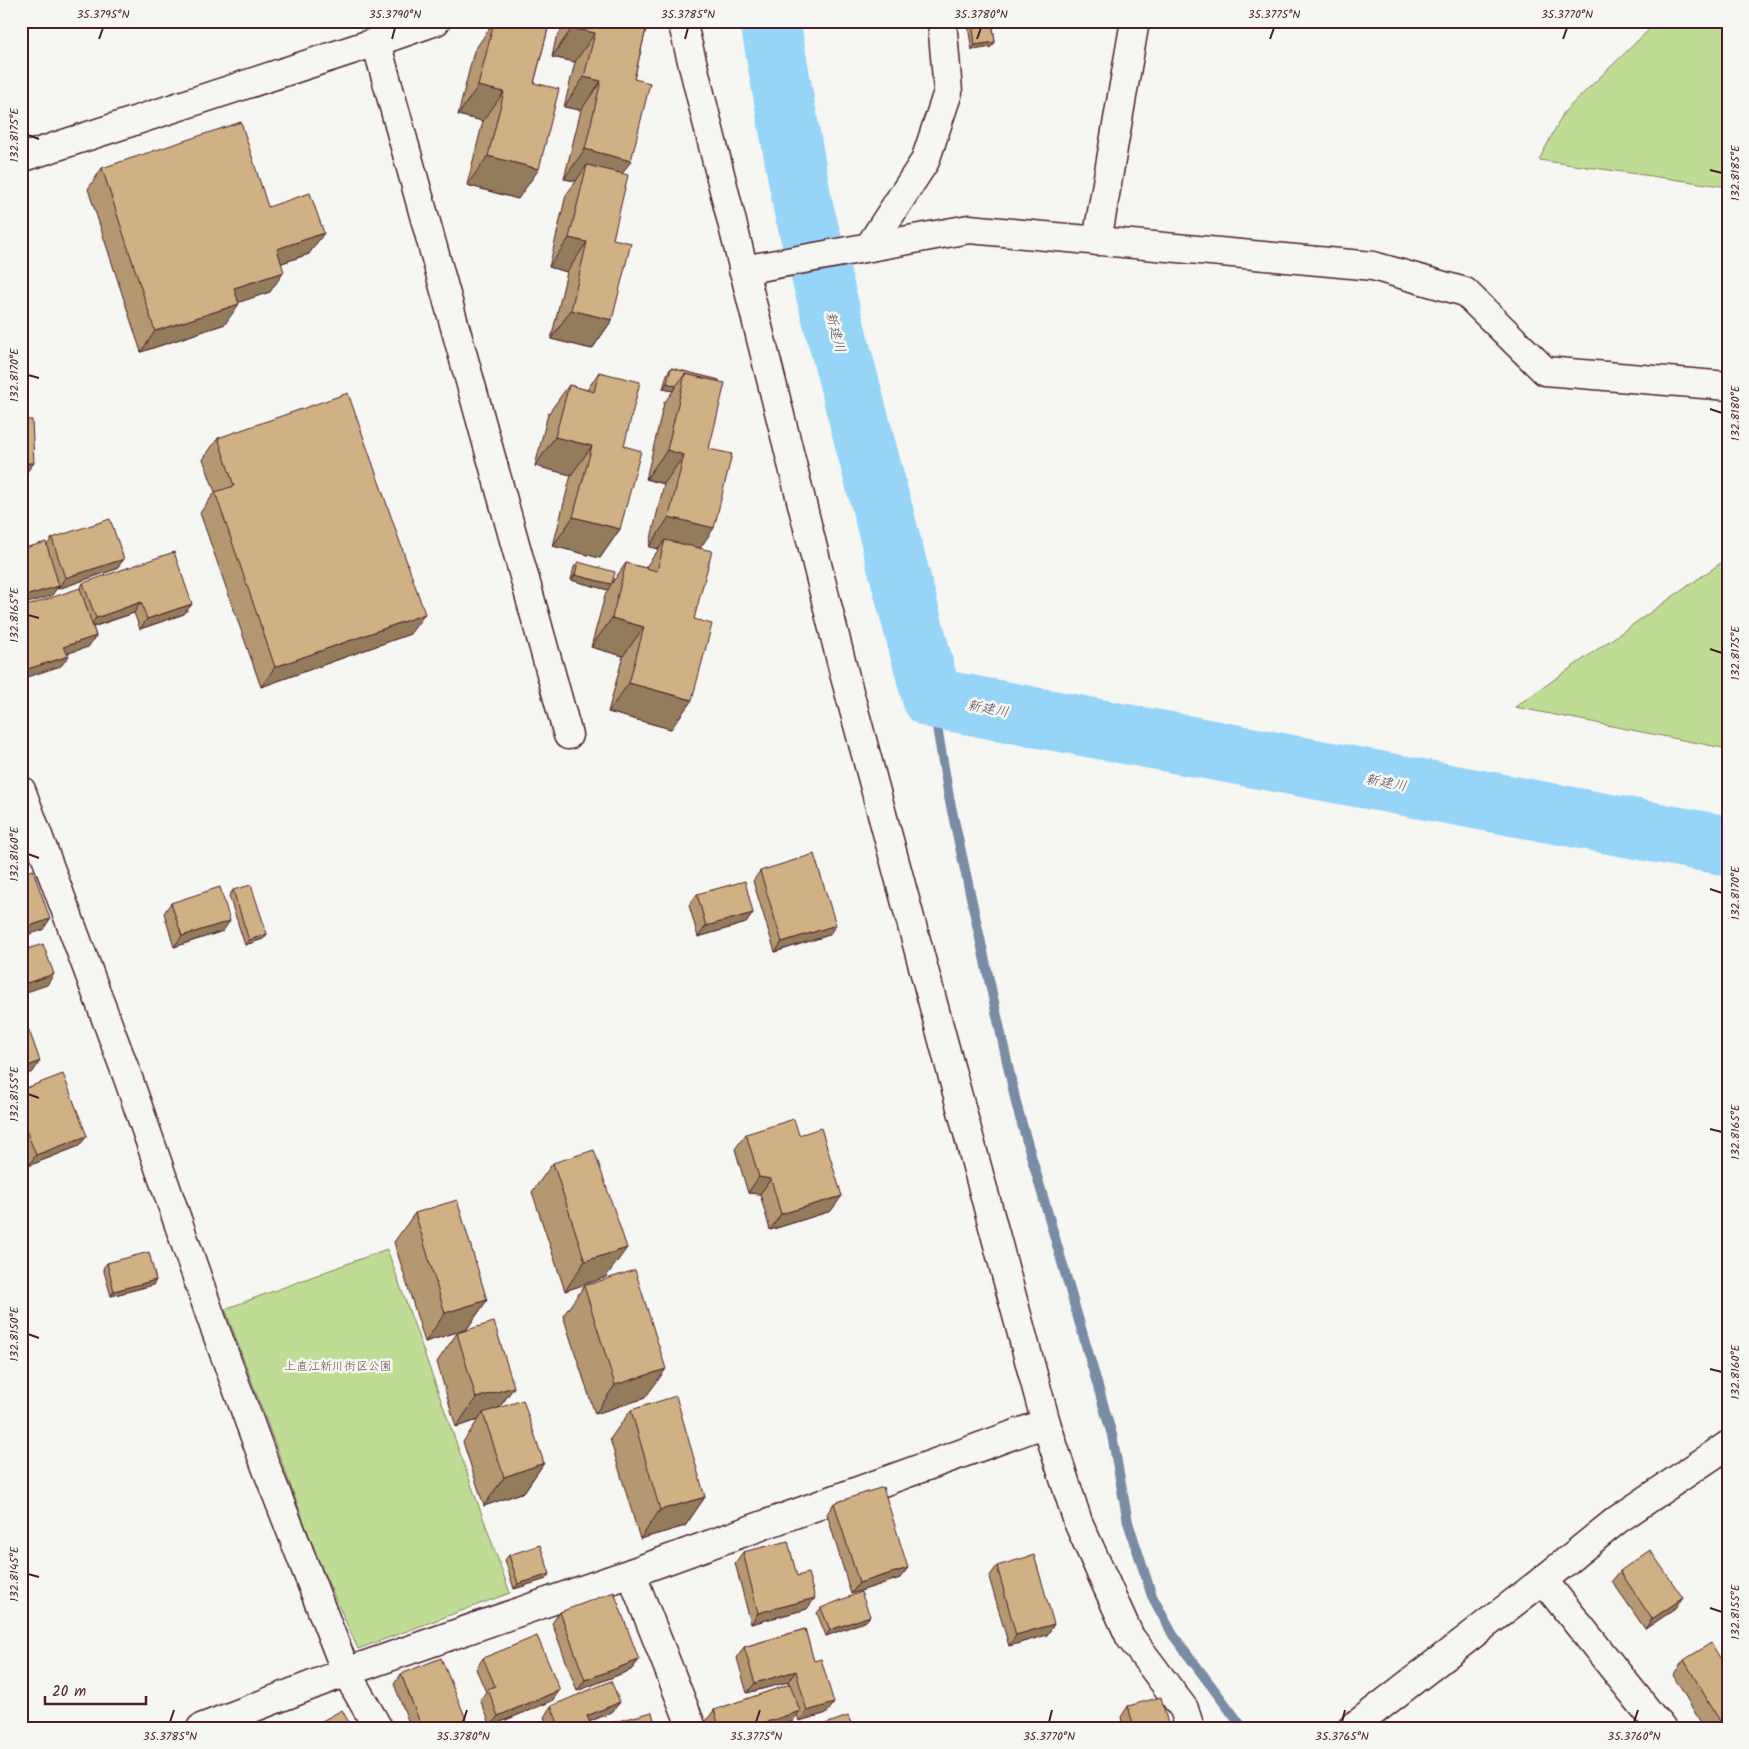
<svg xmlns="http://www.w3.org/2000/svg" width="1749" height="1749" font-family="Kalam,'Klee One',sans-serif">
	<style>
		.green { fill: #bedc94; stroke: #847e60 }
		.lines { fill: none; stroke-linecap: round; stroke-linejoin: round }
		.stream { stroke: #788ca6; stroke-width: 10 }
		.river { stroke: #96d5f8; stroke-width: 60 }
		.street-casing { stroke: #4a1f2b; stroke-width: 31 }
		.secondary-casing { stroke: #4a1f2b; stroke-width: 31 }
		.street { stroke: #f6f6f2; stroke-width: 28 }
		.secondary { stroke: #f6f6f2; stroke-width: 28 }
		.wall { fill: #b39871; stroke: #4a1f2b }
		.shaded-wall { fill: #927c5c; stroke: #4a1f2b }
		.building { fill: #d0b183; stroke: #4a1f2b }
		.ticks { fill: none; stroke: #4a1f2b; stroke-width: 2 }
		.labels { text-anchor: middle; stroke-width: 5; stroke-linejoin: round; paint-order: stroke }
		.park-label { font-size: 12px; fill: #674e45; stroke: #f6f6f2 }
		.water-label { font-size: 14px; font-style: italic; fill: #5d4c5e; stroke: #f6f6f2 }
		.neatline { fill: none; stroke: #4a1f2b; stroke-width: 2 }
		.ticks-label { font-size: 12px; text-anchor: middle; fill: #4a1f2b }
	</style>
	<rect width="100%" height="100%" fill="#f6f6f2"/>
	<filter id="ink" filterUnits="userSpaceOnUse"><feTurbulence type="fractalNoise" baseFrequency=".02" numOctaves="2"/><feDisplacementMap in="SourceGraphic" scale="10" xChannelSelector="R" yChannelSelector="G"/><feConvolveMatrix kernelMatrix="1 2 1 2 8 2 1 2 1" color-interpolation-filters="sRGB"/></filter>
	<g filter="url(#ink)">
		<!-- green -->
		<g class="green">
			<polygon points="1658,21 1728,21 1728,187 1539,160 1564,112"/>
			<polygon points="1728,558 1728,749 1515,707"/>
			<polygon points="387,1249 510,1593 358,1649 318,1560 225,1309"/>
		</g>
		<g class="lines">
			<!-- stream -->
			<polyline class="stream" points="932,698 949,797 1017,1107 1112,1435 1128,1522 1152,1596 1173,1635 1243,1728"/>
			<!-- river -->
			<polyline class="river" points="770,21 803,207 932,698 1728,846"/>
			<!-- street casing -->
			<g class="street-casing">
				<g id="street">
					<polyline points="682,21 844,673 1046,1423 1078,1522 1130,1637 1184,1709 1190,1728"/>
					<polyline points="376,42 568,735"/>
					<polyline points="21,158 376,42 436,21"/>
					<polyline points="1097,241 1135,21"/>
					<polyline points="869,247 925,161 948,92 942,21"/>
					<polyline points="743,270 969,229 1373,266 1465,292 1545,371 1728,386"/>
					<polyline points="631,1573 692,1728"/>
					<polyline points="1543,1580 1661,1728"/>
					<polyline points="346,1672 631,1573 1046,1423"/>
				</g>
			</g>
			<!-- secondary casing -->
			<g class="secondary-casing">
				<g id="secondary">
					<polyline points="21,790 128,1078 214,1326 266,1467 346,1672 378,1728"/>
					<polyline points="201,1728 346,1672"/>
					<polyline points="1352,1728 1543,1580 1617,1520 1728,1445"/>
				</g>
			</g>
			<!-- street -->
			<use href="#street" class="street"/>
			<!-- secondary -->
			<use href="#secondary" class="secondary"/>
		</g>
		<!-- wall -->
		<g class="wall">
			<polygon points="501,21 550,21 534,83 518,199 467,185 483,121 458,115 474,51 494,22 499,23"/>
			<polygon points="568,21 648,21 634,79 622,174 613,239 612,320 592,349 551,339 567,272 549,267 566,195 576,181 564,179 581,110 564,107 575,62 552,57 556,38"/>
			<polygon points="967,21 992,21 995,42 991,47 972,50"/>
			<polygon points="102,168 268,207 309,254 282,263 270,292 238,302 225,324 141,352 88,189"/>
			<polygon points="671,368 719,380 709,449 694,619 671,729 608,712 623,656 591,647 606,592 608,590 571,580 574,567 578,562 612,583 626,563 645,568 659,549 649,547 664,484 646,479 664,403 673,391 663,389 667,374"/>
			<polygon points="599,372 624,446 620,529 600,558 553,546 571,475 535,466 548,414 569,385 587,390"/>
			<polygon points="218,438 410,634 261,687 200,513 215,492 203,459"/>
			<polygon points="52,538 124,559 116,569 58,589 57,588 51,596 47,545"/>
			<polygon points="83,583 192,604 184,614 140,629 134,613 93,627 96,636 88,647 68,653 61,666 80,589"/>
			<polygon points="760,871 829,935 775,952 753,881"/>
			<polygon points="233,890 267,934 263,939 245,945 229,896"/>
			<polygon points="697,894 753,913 746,923 698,937 689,905"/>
			<polygon points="171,903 223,931 174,947 164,913"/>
			<polygon points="21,1090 79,1146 28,1166 21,1147"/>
			<polygon points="746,1134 831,1211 770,1230 760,1194 748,1193 735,1149"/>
			<polygon points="553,1163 606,1277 565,1291 532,1192"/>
			<polygon points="415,1213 487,1300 467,1329 425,1342 394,1242"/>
			<polygon points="107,1263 156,1280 153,1285 111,1296 103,1268"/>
			<polygon points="584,1286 645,1398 595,1414 563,1316"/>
			<polygon points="457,1333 514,1387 499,1408 544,1463 524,1492 484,1506 463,1442 478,1420 456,1427 437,1362"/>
			<polygon points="631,1410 705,1497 685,1526 640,1539 610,1439"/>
			<polygon points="834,1503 900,1578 851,1594 827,1514"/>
			<polygon points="743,1552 797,1576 807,1609 751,1624 735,1563"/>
			<polygon points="509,1555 546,1579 514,1589 505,1560"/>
			<polygon points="997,1566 1054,1624 1047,1635 1009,1646 989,1577"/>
			<polygon points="1620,1571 1675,1609 1645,1629 1612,1581"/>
			<polygon points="821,1608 870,1616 866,1621 826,1636 817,1613"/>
			<polygon points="560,1612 639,1660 631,1670 577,1691 552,1623"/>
			<polygon points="805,1629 827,1713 799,1721 797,1714 792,1722 774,1728 709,1728 706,1721 714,1710 789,1685 788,1682 747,1693 737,1658 744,1647"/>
			<polygon points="483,1658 552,1701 491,1726 480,1700 486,1692 476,1669"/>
			<polygon points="1684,1660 1722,1661 1728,1728 1704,1728 1673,1675"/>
			<polygon points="401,1674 466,1719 460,1728 411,1728 394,1684"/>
			<polygon points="620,1702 612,1712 589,1722 592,1728 548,1728 544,1717 551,1706"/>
			<polygon points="1128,1706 1169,1728 1123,1728 1121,1717"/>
		</g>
		<!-- shaded-wall -->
		<g class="shaded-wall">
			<polygon points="572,28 595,33 575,62 552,57"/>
			<polygon points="995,42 991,47 972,50 975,45"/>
			<polygon points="584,77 601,81 581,110 564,107"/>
			<polygon points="478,86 504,92 483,121 458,115"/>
			<polygon points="585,149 631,161 611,190 587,165 576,181 564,179"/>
			<polygon points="488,156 539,169 518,199 467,185"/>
			<polygon points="324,233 309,254 263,269 277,249"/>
			<polygon points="569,238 587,242 567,272 549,267"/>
			<polygon points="284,272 270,292 219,309 234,288"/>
			<polygon points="239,304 225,324 141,352 155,331"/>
			<polygon points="571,310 612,320 592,349 551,339"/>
			<polygon points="667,383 676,386 673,391 663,389"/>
			<polygon points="555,437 592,446 571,475 535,466"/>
			<polygon points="667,450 684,455 664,484 646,479"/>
			<polygon points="26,463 34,463 26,473"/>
			<polygon points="21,476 26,476 21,483"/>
			<polygon points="573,517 620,529 600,558 553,546"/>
			<polygon points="669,517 714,528 694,557 665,540 659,549 649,547"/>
			<polygon points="124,559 116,569 58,589 65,578"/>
			<polygon points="575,575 611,584 608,590 571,580"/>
			<polygon points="59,586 51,596 21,605 21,597"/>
			<polygon points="141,602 134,613 88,628 96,618"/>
			<polygon points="192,604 184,614 140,629 147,619"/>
			<polygon points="425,614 410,634 261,687 275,667"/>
			<polygon points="612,618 644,627 623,656 591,647"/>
			<polygon points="96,636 88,647 56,657 63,647"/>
			<polygon points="69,656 61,666 21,679 21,671"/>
			<polygon points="629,683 692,700 671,729 608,712"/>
			<polygon points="753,913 746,923 698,937 706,926"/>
			<polygon points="50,919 43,930 21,937 21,929"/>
			<polygon points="230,921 223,931 174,947 182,936"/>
			<polygon points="836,925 829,935 775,952 782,942"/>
			<polygon points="267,934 263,939 245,945 249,940"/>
			<polygon points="54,974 47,985 21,994 21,985"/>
			<polygon points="40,1061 33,1072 21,1076 21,1069"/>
			<polygon points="87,1136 79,1146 28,1166 36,1155"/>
			<polygon points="759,1177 771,1179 760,1194 748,1193"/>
			<polygon points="842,1196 831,1211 770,1230 781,1214"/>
			<polygon points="627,1248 606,1277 565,1291 585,1261"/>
			<polygon points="156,1280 153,1285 111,1296 114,1291"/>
			<polygon points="487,1300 467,1329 425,1342 445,1313"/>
			<polygon points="666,1369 645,1398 595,1414 615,1385"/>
			<polygon points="514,1387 493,1416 483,1413 478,1420 456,1427 476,1398"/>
			<polygon points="544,1463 524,1492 484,1506 504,1477"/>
			<polygon points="705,1497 685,1526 640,1539 660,1510"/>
			<polygon points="908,1568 900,1578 851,1594 859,1583"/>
			<polygon points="550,1574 546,1579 514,1589 518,1584"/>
			<polygon points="815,1598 807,1609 751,1624 758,1613"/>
			<polygon points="1683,1598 1675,1609 1645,1629 1652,1619"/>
			<polygon points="870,1616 866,1621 826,1636 830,1630"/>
			<polygon points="1054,1624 1047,1635 1009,1646 1016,1635"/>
			<polygon points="639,1660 631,1670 577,1691 585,1680"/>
			<polygon points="796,1671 788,1682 747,1693 755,1683"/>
			<polygon points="560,1690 552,1701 491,1726 498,1716"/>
			<polygon points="620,1702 612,1712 579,1726 587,1716"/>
			<polygon points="834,1703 827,1713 799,1721 807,1711"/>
			<polygon points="800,1711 792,1722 774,1728 761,1728 764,1723"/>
			<polygon points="466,1719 460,1728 444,1728"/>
		</g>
		<!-- building -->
		<g class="building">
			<polygon points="507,21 550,21 534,83 559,89 539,169 488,156 504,92 478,86 494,22 506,25"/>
			<polygon points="574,21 648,21 634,79 650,83 631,161 585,149 601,81 584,77 595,33 572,28"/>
			<polygon points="972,21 992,21 995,42 975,45"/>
			<polygon points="241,122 268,207 310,193 324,233 277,249 284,272 234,288 239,304 155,331 102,168"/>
			<polygon points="587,165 628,175 613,239 631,243 612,320 571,310 587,242 569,238"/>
			<polygon points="671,368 719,380 719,382 685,374 676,386 667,383"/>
			<polygon points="599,372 640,382 624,446 641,451 620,529 573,517 592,446 555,437 569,385 594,392"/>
			<polygon points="685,374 725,383 709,449 732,454 714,528 669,517 684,455 667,450"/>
			<polygon points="348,393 425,614 275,667 215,492 234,486 218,438"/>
			<polygon points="21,420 32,420 34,463 26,463 26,476 21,476"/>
			<polygon points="110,519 124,559 65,578 52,538"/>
			<polygon points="665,540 712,551 694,619 712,624 692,700 629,683 644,627 612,618 626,563 657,571"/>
			<polygon points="46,542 59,586 21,597 21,549"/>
			<polygon points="174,552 192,604 147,619 141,602 96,618 83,583"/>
			<polygon points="578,562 615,572 612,583 611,584 575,575"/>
			<polygon points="80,588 96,636 63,647 69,656 21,671 21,608"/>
			<polygon points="814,854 836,925 782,942 760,871"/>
			<polygon points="33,870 50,919 21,929 21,874"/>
			<polygon points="745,881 753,913 706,926 697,894"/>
			<polygon points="251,885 267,934 249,940 233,890"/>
			<polygon points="220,887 230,921 182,936 171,903"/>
			<polygon points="43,944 54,974 21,985 21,951"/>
			<polygon points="29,1030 40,1061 21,1069 21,1033"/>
			<polygon points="63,1074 87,1136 36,1155 21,1117 21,1090"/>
			<polygon points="794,1119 799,1135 821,1128 842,1196 781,1214 771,1179 759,1177 746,1134"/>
			<polygon points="594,1150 627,1248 585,1261 553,1163"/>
			<polygon points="457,1200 487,1300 445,1313 415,1213"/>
			<polygon points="149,1252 156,1280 114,1291 107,1263"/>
			<polygon points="635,1270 666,1369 615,1385 584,1286"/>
			<polygon points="494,1322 514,1387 476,1398 457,1333"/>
			<polygon points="676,1396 705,1497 660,1510 631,1410"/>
			<polygon points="523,1400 544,1463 504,1477 483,1413"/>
			<polygon points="883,1487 908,1568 859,1583 834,1503"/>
			<polygon points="788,1541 797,1576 808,1573 815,1598 758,1613 743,1552"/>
			<polygon points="540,1545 550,1574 518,1584 509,1555"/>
			<polygon points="1650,1550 1683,1598 1652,1619 1620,1571"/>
			<polygon points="1034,1555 1054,1624 1016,1635 997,1566"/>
			<polygon points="614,1592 639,1660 585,1680 560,1612"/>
			<polygon points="861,1592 870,1616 830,1630 821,1608"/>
			<polygon points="805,1629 814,1661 821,1659 834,1703 807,1711 796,1671 755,1683 744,1647"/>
			<polygon points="537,1636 560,1690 498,1716 488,1689 495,1686 483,1658"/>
			<polygon points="1711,1643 1722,1661 1728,1658 1728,1728 1724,1728 1684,1660"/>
			<polygon points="441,1658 466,1719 444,1728 422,1728 401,1674"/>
			<polygon points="611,1681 620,1702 587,1716 592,1728 560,1728 551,1706"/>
			<polygon points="790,1684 800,1711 764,1723 765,1728 720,1728 714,1710"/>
			<polygon points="1161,1697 1169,1728 1134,1728 1128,1706"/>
			<polygon points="342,1710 352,1728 314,1728 313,1726"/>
			<polygon points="652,1712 656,1728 605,1728 604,1725"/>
			<polygon points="848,1716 853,1728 814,1728"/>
		</g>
	</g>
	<!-- ticks -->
	<path class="ticks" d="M 99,39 L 103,28M 392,39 L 395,28M 685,39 L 688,28M 977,39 L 981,28M 1270,39 L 1274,28M 1563,39 L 1567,28M 28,135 L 39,139M 1710,170 L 1722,173M 28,375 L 39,378M 1710,409 L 1722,413M 28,615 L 39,618M 1710,649 L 1722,653M 28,854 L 39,858M 1710,889 L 1722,893M 28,1094 L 39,1098M 1710,1129 L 1722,1132M 28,1334 L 39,1338M 1710,1369 L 1722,1372M 28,1574 L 39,1577M 1710,1608 L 1722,1612M 170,1722 L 174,1710M 463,1722 L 467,1710M 756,1722 L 760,1710M 1049,1722 L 1052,1710M 1342,1722 L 1345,1710M 1634,1722 L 1638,1710"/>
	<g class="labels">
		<!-- park labels -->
		<g class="park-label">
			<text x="338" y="1370">上直江新川街区公園</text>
		</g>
		<!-- water labels -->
		<g class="water-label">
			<text transform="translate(836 332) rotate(75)" y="5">新建川</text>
			<text transform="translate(988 708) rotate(11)" y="5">新建川</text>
			<text transform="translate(1386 782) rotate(11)" y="5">新建川</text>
		</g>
	</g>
	<!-- margin -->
	<rect width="1749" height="1749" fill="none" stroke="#f6f6f2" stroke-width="55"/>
	<!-- scale -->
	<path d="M45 1696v8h101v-8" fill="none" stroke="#4a1f2b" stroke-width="2.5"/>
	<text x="52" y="1696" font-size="15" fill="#4a1f2b" stroke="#f6f6f2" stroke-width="4" paint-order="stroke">20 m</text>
	<rect x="28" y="28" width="1694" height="1694" class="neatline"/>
	<g class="ticks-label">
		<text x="103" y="18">35.3795°N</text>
		<text x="395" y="18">35.3790°N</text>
		<text x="688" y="18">35.3785°N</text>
		<text x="981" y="18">35.3780°N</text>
		<text x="1274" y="18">35.3775°N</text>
		<text x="1567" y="18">35.3770°N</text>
		<text transform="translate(14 135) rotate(-90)" y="4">132.8175°E</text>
		<text transform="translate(1735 173) rotate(-90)" y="4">132.8185°E</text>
		<text transform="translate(14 375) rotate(-90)" y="4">132.8170°E</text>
		<text transform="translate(1735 413) rotate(-90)" y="4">132.8180°E</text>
		<text transform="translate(14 615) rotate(-90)" y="4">132.8165°E</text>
		<text transform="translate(1735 653) rotate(-90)" y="4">132.8175°E</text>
		<text transform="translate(14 854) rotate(-90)" y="4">132.8160°E</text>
		<text transform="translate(1735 893) rotate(-90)" y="4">132.8170°E</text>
		<text transform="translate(14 1094) rotate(-90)" y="4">132.8155°E</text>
		<text transform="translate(1735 1132) rotate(-90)" y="4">132.8165°E</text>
		<text transform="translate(14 1334) rotate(-90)" y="4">132.8150°E</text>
		<text transform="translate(1735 1372) rotate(-90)" y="4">132.8160°E</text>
		<text transform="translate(14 1574) rotate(-90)" y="4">132.8145°E</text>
		<text transform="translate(1735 1612) rotate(-90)" y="4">132.8155°E</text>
		<text x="170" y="1740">35.3785°N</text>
		<text x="463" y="1740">35.3780°N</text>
		<text x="756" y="1740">35.3775°N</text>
		<text x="1049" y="1740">35.3770°N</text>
		<text x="1342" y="1740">35.3765°N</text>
		<text x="1634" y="1740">35.3760°N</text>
	</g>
</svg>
